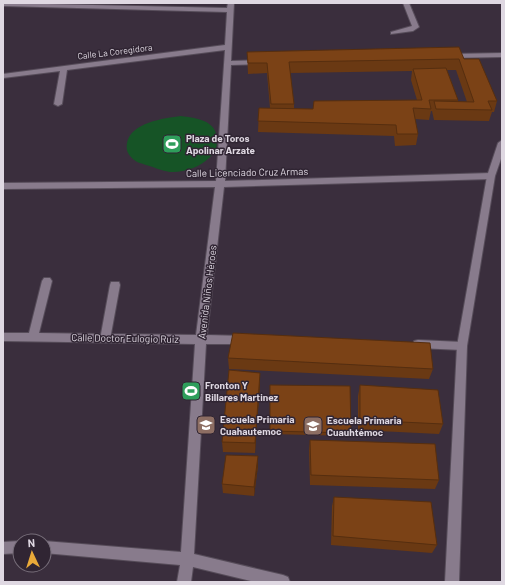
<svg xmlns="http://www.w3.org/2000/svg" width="505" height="585" font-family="Barlow,sans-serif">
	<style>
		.green { fill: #165426 }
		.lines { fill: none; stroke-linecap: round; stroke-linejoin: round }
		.minor-casing { stroke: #564c59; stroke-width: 2 }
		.tertiary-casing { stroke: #564c59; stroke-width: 2 }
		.minor { fill: #887b8c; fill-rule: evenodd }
		.tertiary { fill: #887b8c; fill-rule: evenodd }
		.wall { fill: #6a3913; fill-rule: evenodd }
		.shaded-wall { fill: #562e0f }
		.building { fill: #7b4216; stroke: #562e0f }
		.labels { text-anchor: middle; stroke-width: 3; stroke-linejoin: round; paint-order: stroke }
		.far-street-label { font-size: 9px; fill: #dfd8e2; stroke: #302533 }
		.poi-label { font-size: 10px; font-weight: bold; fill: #dfd8e2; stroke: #302533; text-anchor: start }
		.street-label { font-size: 10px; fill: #dfd8e2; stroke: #302533 }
	</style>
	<rect width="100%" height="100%" fill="#3a2e3d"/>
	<!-- green -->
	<path class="green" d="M 181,116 C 196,118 217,120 217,140 C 217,148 215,153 209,158 C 200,167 183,173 170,172 C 162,171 154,167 146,165 C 140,163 135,162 131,157 C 127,153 126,148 127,143 C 130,123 164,118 181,116 Z"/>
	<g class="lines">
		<!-- minor casing -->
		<g class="minor-casing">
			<g id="minor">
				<polygon points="3,3 227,8 228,3 234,3 231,61 260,60 264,62 260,64 231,65 225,181 491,173 495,176 491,179 224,187 207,335 244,336 248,337 249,340 248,343 244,344 206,344 194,554 283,575 288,577 290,582 255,582 193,567 191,582 177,582 180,565 44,553 44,541 181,552 195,344 3,341 3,333 29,333 42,281 44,278 50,278 52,281 39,333 101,334 110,285 111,282 119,282 120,285 111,334 196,335 215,187 3,189 3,183 216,181 225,50 67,70 62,104 58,106 54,104 60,71 3,78 3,74 225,45 227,12 3,6"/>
				<polygon points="403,3 409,3 419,27 413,31 391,34 391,32 412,26"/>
				<polygon points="502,53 502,57 450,58 446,56 450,54"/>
				<polygon points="418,340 462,342 466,343 467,346 466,349 462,350 418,348 414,347 413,344 414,341"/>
				<polygon points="20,541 20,553 3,554 3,542"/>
			</g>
		</g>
		<!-- tertiary casing -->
		<g class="tertiary-casing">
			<polygon id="tertiary" points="502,140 502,156 495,176 467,346 459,582 445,582 457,346 487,176 498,143"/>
		</g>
		<!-- minor -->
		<use href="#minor" class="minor"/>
		<!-- tertiary -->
		<use href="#tertiary" class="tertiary"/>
	</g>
	<!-- wall -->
	<g class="wall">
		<path d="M 247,52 L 464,59 L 497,101 L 494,112 L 492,112 L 489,121 L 434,120 L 432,111 L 431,111 L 429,120 L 415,119 L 418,134 L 416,145 L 395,146 L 394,136 L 258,132 L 259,108 L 270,108 L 267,73 L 248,74 ZM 447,70 L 456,70 L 467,102 L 458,102 L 458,100 ZM 412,71 L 411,80 L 417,100 L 313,109 L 294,109 L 294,104 L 290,73 Z"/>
		<polygon points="228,358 433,369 429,379 229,369"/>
		<polygon points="260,373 260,383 255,453 223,452 222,442"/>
		<polygon points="270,385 351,433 351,436 270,434"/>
		<polygon points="360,385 443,424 439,434 358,430 358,396"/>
		<polygon points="310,440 439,480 435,489 310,485 309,450"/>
		<polygon points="258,466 254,496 223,493 222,484"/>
		<polygon points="334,497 437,545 432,553 331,545 332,506"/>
	</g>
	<!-- shaded-wall -->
	<g class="shaded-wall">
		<polygon points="260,373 260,383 255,453 255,443"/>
		<polygon points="258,456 258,466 254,496 254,487"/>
	</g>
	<!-- building -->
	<g class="building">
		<polygon points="459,47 464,59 479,59 497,101 488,101 492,110 436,109 434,101 474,102 459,59 289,62 294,104 271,104 267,63 248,63 247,52"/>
		<polygon points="446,68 458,100 429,100 431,109 413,108 418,134 397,134 396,125 258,121 259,108 313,109 314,101 422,100 413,69"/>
		<polygon points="233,333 430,343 433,369 228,358"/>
		<polygon points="229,370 260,373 255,443 222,442"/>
		<polygon points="270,385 350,386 351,433 270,431"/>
		<polygon points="360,385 438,390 443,424 360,420"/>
		<polygon points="310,440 435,444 439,480 311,475"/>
		<polygon points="226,455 258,456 254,487 222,484"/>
		<polygon points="334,497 431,502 437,545 333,536"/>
	</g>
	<!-- icons -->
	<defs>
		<g id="stadium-square" transform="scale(1)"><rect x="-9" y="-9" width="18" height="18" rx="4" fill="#2e9e5b" stroke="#302533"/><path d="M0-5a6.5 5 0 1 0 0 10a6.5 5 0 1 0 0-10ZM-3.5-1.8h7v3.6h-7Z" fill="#fff"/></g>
		<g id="school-square" transform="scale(1)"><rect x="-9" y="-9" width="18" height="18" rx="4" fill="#8d6e63" stroke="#302533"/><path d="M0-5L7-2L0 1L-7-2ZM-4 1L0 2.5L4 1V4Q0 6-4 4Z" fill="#fff"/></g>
	</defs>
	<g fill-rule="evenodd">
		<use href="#stadium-square" x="172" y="144"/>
		<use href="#stadium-square" x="191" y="391"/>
		<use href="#school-square" x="206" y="425"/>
		<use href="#school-square" x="313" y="426"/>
	</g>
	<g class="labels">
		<!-- far-street labels -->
		<g class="far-street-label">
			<text transform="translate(115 52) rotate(-7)" y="3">Calle La Coregidora</text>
		</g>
		<!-- poi labels -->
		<g class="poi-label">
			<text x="186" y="142">Plaza de Toros<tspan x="186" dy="12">Apolinar Arzate</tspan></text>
			<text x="205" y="389">Fronton Y<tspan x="205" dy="12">Billares Martinez</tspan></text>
			<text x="220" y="423">Escuela Primaria<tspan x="220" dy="12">Cuahautemoc</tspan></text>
			<text x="327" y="424">Escuela Primaria<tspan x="327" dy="12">Cuauhtémoc</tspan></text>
		</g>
		<!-- street labels -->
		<g class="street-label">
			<text transform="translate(247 172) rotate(-1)" y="4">Calle Licenciado Cruz Armas</text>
			<text transform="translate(207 292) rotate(-83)" y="4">Avenida Niños Héroes</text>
			<text transform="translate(125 338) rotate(1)" y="4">Calle Doctor Eulogio Ruiz</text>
		</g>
	</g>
	<!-- border -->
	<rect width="505" height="585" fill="none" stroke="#dfd8e2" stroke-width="8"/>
	<!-- north arrow -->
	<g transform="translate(32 553) rotate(356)"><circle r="19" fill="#302533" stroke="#766d79"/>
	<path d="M0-3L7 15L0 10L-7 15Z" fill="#eaaa39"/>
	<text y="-6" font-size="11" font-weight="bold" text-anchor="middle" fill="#dfd8e2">N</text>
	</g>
</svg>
